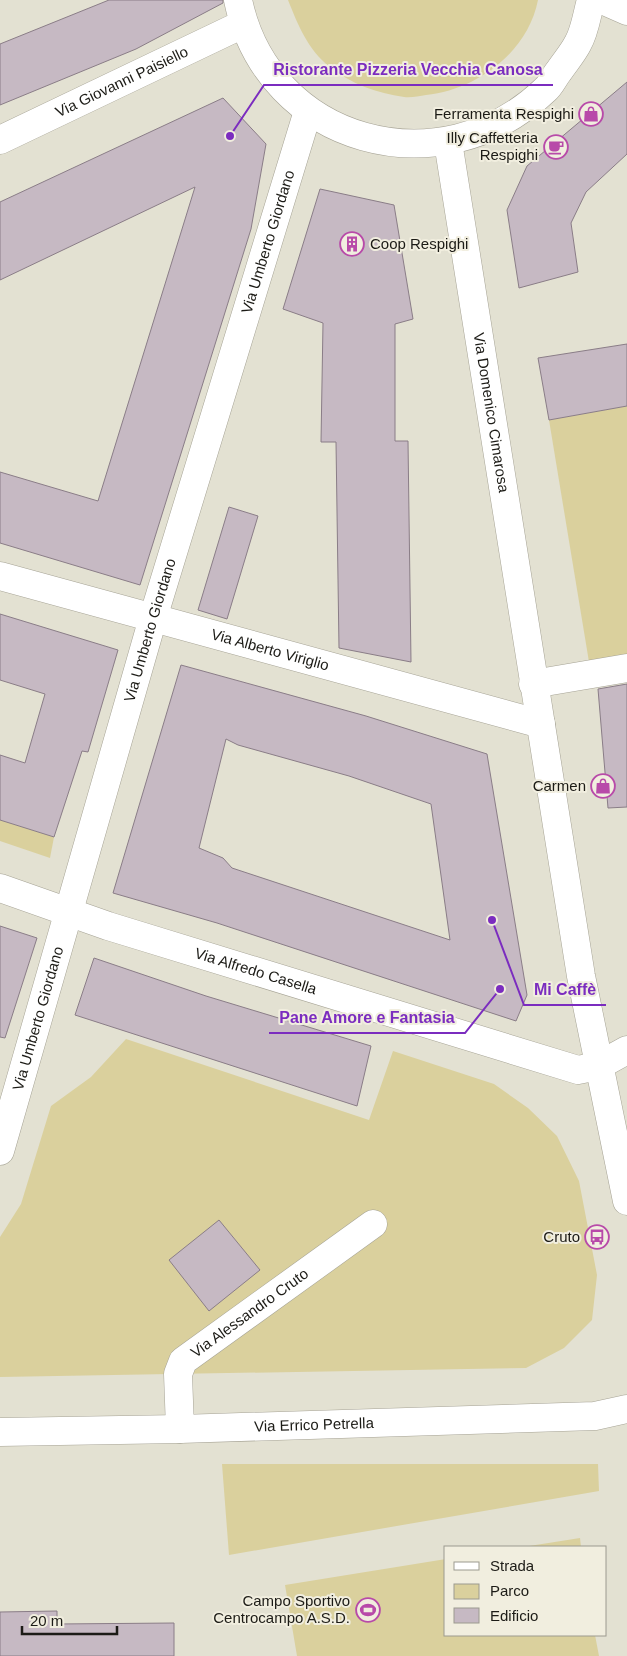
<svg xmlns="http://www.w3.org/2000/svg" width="627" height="1656" font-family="Helvetica,sans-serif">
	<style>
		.green { fill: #dad09d }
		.building { fill: #c6b9c3; stroke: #8a7d87; fill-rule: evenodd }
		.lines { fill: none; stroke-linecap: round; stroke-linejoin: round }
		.minor-casing { stroke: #a6a395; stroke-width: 29 }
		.tertiary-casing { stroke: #a6a395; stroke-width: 29 }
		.minor { stroke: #fff; stroke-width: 28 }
		.tertiary { stroke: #fff; stroke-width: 28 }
		.labels { text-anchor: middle; stroke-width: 4; stroke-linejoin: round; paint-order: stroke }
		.street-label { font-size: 15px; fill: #1c1b16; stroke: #f1eedf }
		.poi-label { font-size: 15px; fill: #1c1b16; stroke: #f1eedf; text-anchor: end }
		.leader { fill: none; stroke: #7b2cbf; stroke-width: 2 }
		.callout-dot { fill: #7b2cbf; stroke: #f1eedf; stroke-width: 2 }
		.callout-label { font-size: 16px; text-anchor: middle; font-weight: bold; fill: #7b2cbf; stroke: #f1eedf; stroke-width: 4; stroke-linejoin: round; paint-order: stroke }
	</style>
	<rect width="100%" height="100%" fill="#e3e1d2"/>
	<!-- green -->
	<g class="green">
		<path d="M 288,0 L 538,0 C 528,52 477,90 426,95 C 419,96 411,98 404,97 C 377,93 351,84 330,67 C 308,50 298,25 288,0 Z"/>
		<polygon points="627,406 627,668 591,674 549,420"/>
		<polygon points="0,820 54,837 50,858 0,841"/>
		<polygon points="126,1039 369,1120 393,1051 494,1084 528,1108 557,1136 579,1181 597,1275 592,1320 564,1348 526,1368 0,1377 0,1237 21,1204 51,1106 91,1077"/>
		<polygon points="222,1464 598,1464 599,1491 229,1555"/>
		<polygon points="580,1538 581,1547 523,1547"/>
		<polygon points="446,1559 446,1635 595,1635 599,1656 297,1656 285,1585"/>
	</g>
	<!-- building -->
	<g class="building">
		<polygon points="109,0 223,0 223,3 136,49 0,105 0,44"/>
		<polygon points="627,82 627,154 586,192 571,223 578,272 519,288 507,210 527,166"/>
		<polygon points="223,98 266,144 251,229 140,585 0,543 0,472 98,501 195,187 0,280 0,202"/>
		<polygon points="320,189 394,205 413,319 395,324 395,441 408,441 411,662 339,648 336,442 321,442 323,323 283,309"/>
		<polygon points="627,344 627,406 549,420 538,358"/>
		<polygon points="229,507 258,516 227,619 198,610"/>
		<polygon points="0,614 118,650 88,752 82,751 54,837 0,820 0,755 25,763 45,694 0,680"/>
		<path d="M 181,665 L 366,716 L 487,754 L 527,995 L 516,1021 L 217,923 L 113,893 ZM 226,739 L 238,745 L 349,776 L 431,804 L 450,940 L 232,868 L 223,858 L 199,848 Z"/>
		<polygon points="627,684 627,807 608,808 598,689"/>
		<polygon points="0,926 37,938 5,1038 0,1037"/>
		<polygon points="94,958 206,996 371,1046 357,1106 75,1015"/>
		<polygon points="219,1220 260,1270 209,1311 169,1260"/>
		<polygon points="57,1611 57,1624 174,1623 174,1656 0,1656 0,1612"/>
	</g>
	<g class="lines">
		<!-- minor casing -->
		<g class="minor-casing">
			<g id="minor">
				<path id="s1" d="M 0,140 L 243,24"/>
				<path id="s2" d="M 0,576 L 541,724"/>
				<polyline points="533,684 627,668"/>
				<path id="s3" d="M 0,888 L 108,926 L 578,1070 L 598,1066 L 627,1050"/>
				<path id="s4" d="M 0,1151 L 153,618 L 308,111"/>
				<path id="s5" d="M 180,1429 L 178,1374 L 183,1361 L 373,1224"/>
				<path id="s6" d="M 0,1432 L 180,1429 L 595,1416 L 627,1409"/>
			</g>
		</g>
		<!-- tertiary casing -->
		<g class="tertiary-casing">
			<g id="tertiary">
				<path d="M 238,0 C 268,144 441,190 545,90 C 551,85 554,77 559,71 C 565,62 573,53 578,43 C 585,31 587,14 591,0"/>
				<polyline points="602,0 627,11"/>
				<path id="s7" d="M 448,142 L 581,976 L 627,1201"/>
			</g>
		</g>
		<!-- minor -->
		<use href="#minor" class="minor"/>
		<!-- tertiary -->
		<use href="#tertiary" class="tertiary"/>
	</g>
	<!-- icons -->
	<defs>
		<g id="shop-ring" transform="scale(1.25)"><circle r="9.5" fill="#f1eedf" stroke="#b84aa9" stroke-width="1.5"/><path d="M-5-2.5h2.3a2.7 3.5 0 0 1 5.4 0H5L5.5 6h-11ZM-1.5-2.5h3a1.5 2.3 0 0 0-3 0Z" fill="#b84aa9"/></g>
		<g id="cafe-ring" transform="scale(1.25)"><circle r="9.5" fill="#f1eedf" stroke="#b84aa9" stroke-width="1.5"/><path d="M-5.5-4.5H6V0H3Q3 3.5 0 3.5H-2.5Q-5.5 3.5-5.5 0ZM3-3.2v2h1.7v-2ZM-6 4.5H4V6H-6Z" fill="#b84aa9"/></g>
		<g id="building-ring" transform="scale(1.25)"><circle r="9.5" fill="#f1eedf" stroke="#b84aa9" stroke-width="1.5"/><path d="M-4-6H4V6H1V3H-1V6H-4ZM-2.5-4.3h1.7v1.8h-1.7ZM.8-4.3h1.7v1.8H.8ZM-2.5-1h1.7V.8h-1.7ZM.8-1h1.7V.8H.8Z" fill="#b84aa9"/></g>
		<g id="bus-ring" transform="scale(1.25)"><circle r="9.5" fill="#f1eedf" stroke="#b84aa9" stroke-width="1.5"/><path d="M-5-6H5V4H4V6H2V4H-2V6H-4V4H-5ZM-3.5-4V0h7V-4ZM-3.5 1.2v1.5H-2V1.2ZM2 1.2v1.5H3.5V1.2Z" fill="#b84aa9"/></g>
		<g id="stadium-ring" transform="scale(1.25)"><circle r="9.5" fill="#f1eedf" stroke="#b84aa9" stroke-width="1.5"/><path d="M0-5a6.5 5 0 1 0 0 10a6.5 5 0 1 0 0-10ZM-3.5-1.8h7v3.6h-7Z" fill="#b84aa9"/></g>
	</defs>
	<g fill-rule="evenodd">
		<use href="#shop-ring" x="591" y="114"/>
		<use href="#cafe-ring" x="556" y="147"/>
		<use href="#building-ring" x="352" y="244"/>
		<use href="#shop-ring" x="603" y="786"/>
		<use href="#bus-ring" x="597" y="1237"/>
		<use href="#stadium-ring" x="368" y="1610"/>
	</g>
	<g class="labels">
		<!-- street labels -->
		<g class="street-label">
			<text dy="5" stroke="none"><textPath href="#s1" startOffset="135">Via Giovanni Paisiello</textPath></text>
			<text dy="5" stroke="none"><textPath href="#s4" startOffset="948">Via Umberto Giordano</textPath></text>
			<text dy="5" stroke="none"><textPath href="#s7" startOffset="274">Via Domenico Cimarosa</textPath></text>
			<text dy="5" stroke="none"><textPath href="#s4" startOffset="542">Via Umberto Giordano</textPath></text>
			<text dy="5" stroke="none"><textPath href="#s2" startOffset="280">Via Alberto Viriglio</textPath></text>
			<text dy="5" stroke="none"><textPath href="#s3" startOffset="269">Via Alfredo Casella</textPath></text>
			<text dy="5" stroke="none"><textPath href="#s4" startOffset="138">Via Umberto Giordano</textPath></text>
			<text dy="5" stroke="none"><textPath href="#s5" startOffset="151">Via Alessandro Cruto</textPath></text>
			<text dy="5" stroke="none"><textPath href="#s6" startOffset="314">Via Errico Petrella</textPath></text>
		</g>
		<!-- poi labels -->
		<g class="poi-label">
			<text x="574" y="119">Ferramenta Respighi</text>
			<text x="538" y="143">Illy Caffetteria<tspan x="538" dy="17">Respighi</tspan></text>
			<text x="370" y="249" text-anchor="start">Coop Respighi</text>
			<text x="586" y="791">Carmen</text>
			<text x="580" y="1242">Cruto</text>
			<text x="350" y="1606">Campo Sportivo<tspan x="350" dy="17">Centrocampo A.S.D.</tspan></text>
		</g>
	</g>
	<!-- callouts -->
	<path class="leader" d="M230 136L264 85H553M492 920L524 1005H606M500 989L465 1033H269"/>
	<g class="callout-dot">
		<circle cx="230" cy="136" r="5"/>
		<circle cx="492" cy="920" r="5"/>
		<circle cx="500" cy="989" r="5"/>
	</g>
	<g class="callout-label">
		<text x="408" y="75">Ristorante Pizzeria Vecchia Canosa</text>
		<text x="565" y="995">Mi Caffè</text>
		<text x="367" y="1023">Pane Amore e Fantasia</text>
	</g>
	<!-- legend -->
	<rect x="444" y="1546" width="162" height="90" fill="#f1eedf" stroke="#9c9a8f"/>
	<rect x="454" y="1562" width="25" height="8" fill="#ffffff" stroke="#9c9a8f"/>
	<text x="490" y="1571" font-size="15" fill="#1c1b16">Strada</text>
	<rect x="454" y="1584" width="25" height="15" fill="#dad09d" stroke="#9c9a8f"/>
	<text x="490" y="1596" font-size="15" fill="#1c1b16">Parco</text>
	<rect x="454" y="1608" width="25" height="15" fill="#c6b9c3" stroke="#9c9a8f"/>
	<text x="490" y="1621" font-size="15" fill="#1c1b16">Edificio</text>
	<!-- scale -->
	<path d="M22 1626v8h95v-8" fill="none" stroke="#1c1b16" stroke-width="2.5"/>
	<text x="30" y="1626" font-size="15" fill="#1c1b16" stroke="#f1eedf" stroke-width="4" paint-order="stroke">20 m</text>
</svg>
